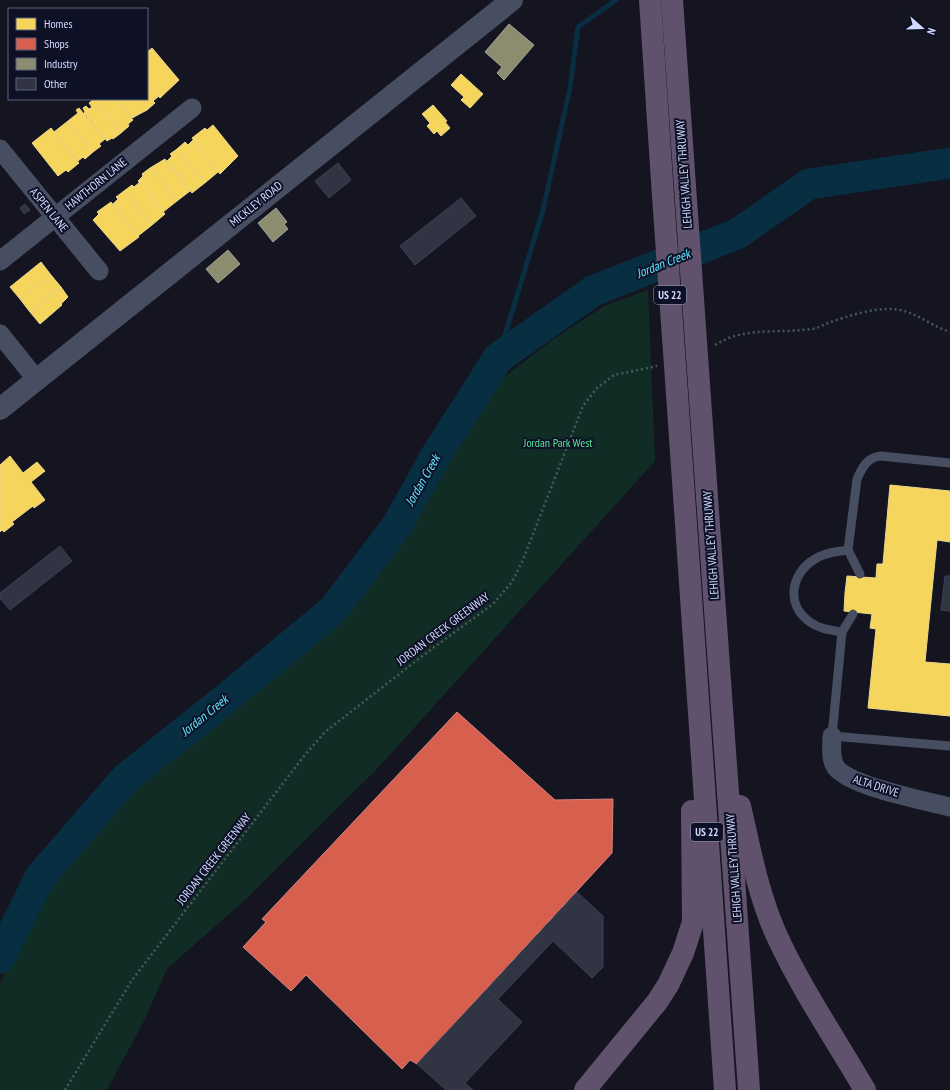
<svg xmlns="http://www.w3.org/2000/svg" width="950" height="1090" font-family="'PT Sans Narrow',sans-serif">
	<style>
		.green { fill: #112c24 }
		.homes { fill: #f6d55c; stroke: #ebd78d }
		.shops { fill: #d6604d; stroke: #d58582 }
		.industry { fill: #8c8c6e; stroke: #a1a49a }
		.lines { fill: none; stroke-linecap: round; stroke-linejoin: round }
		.stream { stroke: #082e42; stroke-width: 5 }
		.river { stroke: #082e42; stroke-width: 31 }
		.building { fill: #313443; stroke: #3e4055 }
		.path { stroke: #445a60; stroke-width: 2.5; stroke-dasharray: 2 3; stroke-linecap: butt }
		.service { stroke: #474e61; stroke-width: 9 }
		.minor { stroke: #474e61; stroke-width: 19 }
		.tertiary { stroke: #474e61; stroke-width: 22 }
		.motorway { stroke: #60526c; stroke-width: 22 }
		.motorway-bridge { stroke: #60526c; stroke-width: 22 }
		.labels { text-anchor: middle; stroke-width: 4; stroke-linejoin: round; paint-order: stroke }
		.shield { fill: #0e1126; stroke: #979ebe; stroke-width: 1 }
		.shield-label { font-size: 11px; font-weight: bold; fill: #d2dbff }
		.street-label { font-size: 12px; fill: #d2dbff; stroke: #0e1126 }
		.park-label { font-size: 12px; fill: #58e597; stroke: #0e1126 }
		.water-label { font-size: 13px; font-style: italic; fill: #60e6ff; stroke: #0e1126 }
	</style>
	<rect width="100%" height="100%" fill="#141520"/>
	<!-- green -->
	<polygon class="green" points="648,290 655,461 377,769 246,899 167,969 144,1021 107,1090 0,1090 0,983 42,898 71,857 116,804 165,758 272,674 335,619 390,549 465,428 502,379 552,340 604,306"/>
	<!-- homes -->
	<g class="homes">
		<polygon points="152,48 179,80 160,98 147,82 147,52"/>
		<polygon points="461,74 483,94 470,108 461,100 464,97 451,85"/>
		<polygon points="147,82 159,96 153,101 155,103 147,110 138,99 147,99"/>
		<polygon points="94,99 121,133 113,139 112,138 107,141 84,113 85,112 83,108 86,106 89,109 92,107 89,103"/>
		<polygon points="94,99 116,99 133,120 128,124 129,126 121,133"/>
		<polygon points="116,99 138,99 147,110 132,118"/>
		<polygon points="433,105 447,121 445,122 450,128 441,136 437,131 434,134 427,126 430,123 422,114"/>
		<polygon points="79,108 105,139 99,144 101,146 93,152 68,121 78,113 76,110"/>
		<polygon points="68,121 93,152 85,159 83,157 78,161 54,132"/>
		<polygon points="213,125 238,156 220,174 192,138 205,128 207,130"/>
		<polygon points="51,128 79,163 68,172 66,170 58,176 32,143"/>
		<polygon points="194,139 218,172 206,182 177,149 185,142 188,145"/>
		<polygon points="177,149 206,182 192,193 167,161 172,156 170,154"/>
		<polygon points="165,159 190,191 177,201 150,168"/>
		<polygon points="150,168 177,201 163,212 138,181 143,176 142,174"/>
		<polygon points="140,182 165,214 152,225 124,191 132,185 134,187"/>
		<polygon points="124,191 152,225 138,236 113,204 118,199 116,197"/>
		<polygon points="111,202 139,237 120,251 93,220 99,214 97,212"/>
		<polygon points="41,262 51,275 20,299 10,287"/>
		<polygon points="51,275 61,287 30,312 20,299"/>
		<polygon points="61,287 68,297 61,304 62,305 40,324 30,312"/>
		<polygon points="10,456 23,473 37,462 45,471 31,482 45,500 34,508 33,506 12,522 14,524 4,532 2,530 0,532 0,465"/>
		<polygon points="890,485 950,491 950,542 937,540 925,662 950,664 950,716 868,708 876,629 870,628 872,614 844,611 845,593 847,576 876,578 877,564 883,564"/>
	</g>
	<!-- shops -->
	<polygon class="shops" points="457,712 555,800 613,799 612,853 417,1064 410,1060 402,1069 306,975 291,991 243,947 266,922 262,919"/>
	<!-- industry -->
	<g class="industry">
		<polygon points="509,24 534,45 504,80 497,73 502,67 485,52"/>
		<polygon points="276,208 287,222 284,224 288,229 273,242 258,223"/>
		<polygon points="228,250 240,264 218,283 206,269"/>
	</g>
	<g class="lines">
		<!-- stream -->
		<polyline class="stream" points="498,358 543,210 570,88 578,27 616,0"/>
		<!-- river -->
		<polyline class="river" points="0,958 40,877 126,778 223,701 333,610 398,524 435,457 498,358 593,291 737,234 809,184 950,163"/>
	</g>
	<!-- building -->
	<g class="building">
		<polygon points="338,163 351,180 329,198 315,181"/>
		<polygon points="461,198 476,216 415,265 400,246"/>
		<polygon points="25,204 30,210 24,214 20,208"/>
		<polygon points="60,546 72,561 10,610 0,598 0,593"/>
		<polygon points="945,576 950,576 950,611 941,610"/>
		<polygon points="577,892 603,916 603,967 592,978 553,941 498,999 487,989"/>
		<polygon points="487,989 522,1022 465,1083 473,1090 446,1090 417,1064"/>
	</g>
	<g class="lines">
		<!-- path -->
		<g class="path">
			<path d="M 715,345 C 745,326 778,334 811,329 C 817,329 822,325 828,323 C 845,317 869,309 888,309 C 912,308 928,325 950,332"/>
			<polyline points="65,1090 132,980 304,756 325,732 421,657 493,604 512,582 523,560 583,406 596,389 614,375 657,366"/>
		</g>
		<!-- service -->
		<g class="service">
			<path d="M 950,463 L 881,456 C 867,457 862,468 857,479 L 848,550 C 837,552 825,552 815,559 C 791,573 785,605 810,622 C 819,629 831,630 842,632 L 832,736 L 950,746"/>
			<polyline points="848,550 860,574"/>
			<polyline points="842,632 853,614"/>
		</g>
		<!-- minor -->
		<g class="minor">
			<polyline points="0,149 99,271"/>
			<polyline points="0,261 192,108"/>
			<polyline points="0,334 37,380"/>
			<path d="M 832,736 C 832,746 830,757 835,766 C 847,786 926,801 950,807"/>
		</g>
		<!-- tertiary -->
		<polyline class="tertiary" points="0,409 512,0"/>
		<!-- motorway -->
		<g class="motorway">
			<polyline points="650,0 663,196"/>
			<polyline points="672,0 685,186"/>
			<polyline points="699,384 749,1090"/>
			<polyline points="677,394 725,1090"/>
			<path d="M 740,806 C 750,849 758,894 776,934 C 800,987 836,1040 865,1090"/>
			<polyline points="585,1090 657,1002 668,985 683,953 693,922 692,811"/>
		</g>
		<!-- motorway-bridge -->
		<g class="motorway-bridge">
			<polyline points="685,186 699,384"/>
			<polyline points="663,196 677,394"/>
		</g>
	</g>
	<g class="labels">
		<!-- shield labels -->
		<g class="shield">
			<rect x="654" y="286" width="32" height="18" rx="3"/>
			<rect x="691" y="823" width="32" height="18" rx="3"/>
		</g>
		<g class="shield-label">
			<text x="670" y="299">US 22</text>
			<text x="707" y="836">US 22</text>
		</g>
		<!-- street labels -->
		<g class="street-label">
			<text transform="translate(684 174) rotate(-94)" y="4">LEHIGH VALLEY THRUWAY</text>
			<text transform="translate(96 184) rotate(-39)" y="4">HAWTHORN LANE</text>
			<text transform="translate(256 204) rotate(-39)" y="4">MICKLEY ROAD</text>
			<text transform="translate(49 210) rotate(51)" y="4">ASPEN LANE</text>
			<text transform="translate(711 545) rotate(-94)" y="4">LEHIGH VALLEY THRUWAY</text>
			<text transform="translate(443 629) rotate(-37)" y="4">JORDAN CREEK GREENWAY</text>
			<text transform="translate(876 786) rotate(18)" y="4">ALTA DRIVE</text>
			<text transform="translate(214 859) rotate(-52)" y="4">JORDAN CREEK GREENWAY</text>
			<text transform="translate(734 868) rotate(-94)" y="4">LEHIGH VALLEY THRUWAY</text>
		</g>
		<!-- park labels -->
		<g class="park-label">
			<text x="558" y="447">Jordan Park West</text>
		</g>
		<!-- water labels -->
		<g class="water-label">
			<text transform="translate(663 263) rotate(-22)" y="5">Jordan Creek</text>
			<text transform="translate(422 480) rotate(-60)" y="5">Jordan Creek</text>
			<text transform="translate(204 715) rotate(-39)" y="5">Jordan Creek</text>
		</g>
	</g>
	<!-- legend -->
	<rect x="8" y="8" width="140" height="92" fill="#0e1126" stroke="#5c627d"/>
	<rect x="16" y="18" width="20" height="12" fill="#f6d55c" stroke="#5c627d"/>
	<text x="44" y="28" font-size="12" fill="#d2dbff">Homes</text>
	<rect x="16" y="38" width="20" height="12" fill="#d6604d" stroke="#5c627d"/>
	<text x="44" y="48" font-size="12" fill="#d2dbff">Shops</text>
	<rect x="16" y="58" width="20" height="12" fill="#8c8c6e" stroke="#5c627d"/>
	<text x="44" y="68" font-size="12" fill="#d2dbff">Industry</text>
	<rect x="16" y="78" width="20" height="12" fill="#313443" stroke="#5c627d"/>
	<text x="44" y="88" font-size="12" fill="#d2dbff">Other</text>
	<!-- north arrow -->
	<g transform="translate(922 28) rotate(110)" stroke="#0e1126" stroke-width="3" paint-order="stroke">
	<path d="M0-3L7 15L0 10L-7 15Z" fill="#d2dbff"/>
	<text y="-6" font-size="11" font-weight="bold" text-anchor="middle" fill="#d2dbff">N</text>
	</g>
</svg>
